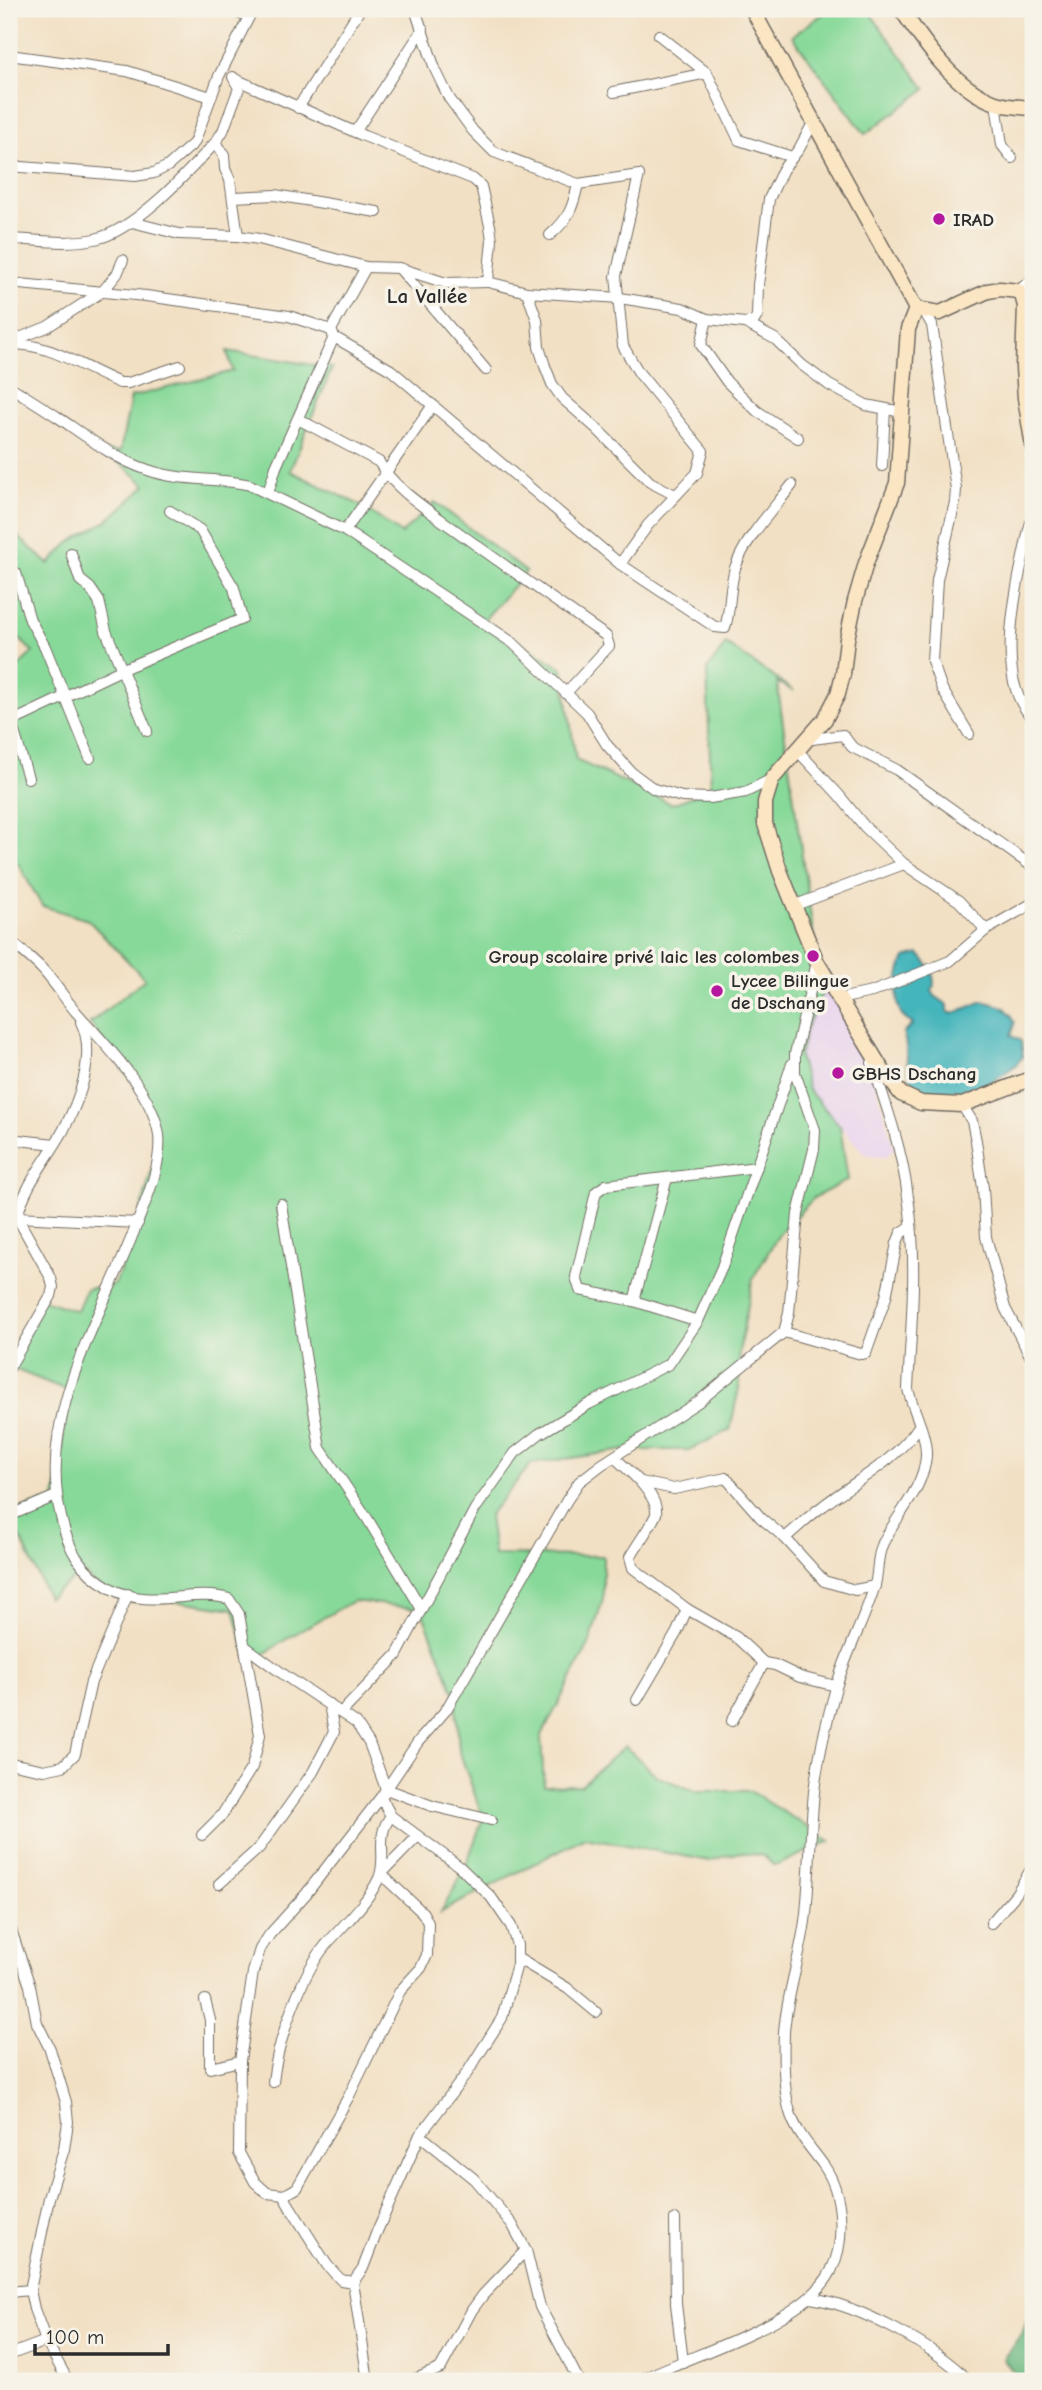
<svg xmlns="http://www.w3.org/2000/svg" width="1042" height="2390" font-family="'Comic Neue',sans-serif">
	<style>
		.built { fill: #e8d2ee }
		.green { fill: #87d999; stroke: #598262; stroke-width: 2 }
		.forest { fill: #6db981; stroke: #4c7256; stroke-width: 2 }
		.water { fill: #45b5bc; stroke: #387074; stroke-width: 2 }
		.lines { fill: none; stroke-linecap: round; stroke-linejoin: round }
		.street-casing { stroke: #716a61; stroke-width: 12 }
		.secondary-casing { stroke: #716a61; stroke-width: 17 }
		.street { stroke: #fff; stroke-width: 10 }
		.secondary { stroke: #fbe6c4; stroke-width: 14 }
		.poi-dot { fill: #b5179e; stroke: #f7f3e8; stroke-width: 2.5 }
		.labels { text-anchor: middle; stroke-width: 7; stroke-linejoin: round; paint-order: stroke }
		.poi-label { font-size: 19px; font-weight: bold; fill: #2b2b2b; stroke: #f7f3e8; text-anchor: start }
		.neighbourhood-label { font-size: 21px; font-weight: bold; fill: #2b2b2b; stroke: #f7f3e8 }
	</style>
	<rect width="100%" height="100%" fill="#f7f3e8"/>
	<filter id="ink" filterUnits="userSpaceOnUse"><feTurbulence type="fractalNoise" baseFrequency=".0143" numOctaves="2"/><feDisplacementMap in="SourceGraphic" scale="14" xChannelSelector="R" yChannelSelector="G"/><feConvolveMatrix kernelMatrix="1 2 1 2 8 2 1 2 1" color-interpolation-filters="sRGB"/></filter>
	<filter id="wash" filterUnits="userSpaceOnUse"><feTurbulence type="fractalNoise" baseFrequency=".00686" numOctaves="4" result="noise"/><feDisplacementMap in="SourceGraphic" scale="28" xChannelSelector="R" yChannelSelector="G"/><feGaussianBlur stdDeviation="1.57" result="paint"/><feColorMatrix in="noise" values="0 0 0 0 0 0 0 0 0 0 0 0 0 0 0 0 0 1.4 0 .05"/><feComposite in="paint" operator="in"/></filter>
	<g filter="url(#wash)">
		<rect width="100%" height="100%" fill="#f2e0c4"/>
		<!-- built -->
		<polygon class="built" points="826,988 862,1038 894,1148 886,1157 865,1154 808,1090 799,1056 806,1028"/>
		<!-- green -->
		<g class="green">
			<polygon points="830,9 867,9 926,89 865,134 792,36"/>
			<polygon points="227,351 332,368 290,471 362,506 401,534 435,502 526,572 484,620 562,668 576,760 672,804 711,789 707,670 726,644 794,691 777,682 822,994 806,1028 799,1056 808,1090 840,1126 848,1180 815,1197 781,1231 753,1278 739,1352 739,1388 730,1430 689,1450 625,1450 531,1464 489,1515 494,1555 603,1556 603,1599 590,1642 541,1737 544,1786 581,1785 625,1746 658,1777 695,1791 750,1791 830,1841 778,1865 773,1865 764,1856 740,1852 709,1861 585,1837 441,1912 464,1871 483,1818 459,1750 455,1694 421,1609 353,1601 288,1638 249,1664 234,1609 186,1602 126,1602 92,1582 83,1572 48,1598 9,1512 55,1499 69,1391 9,1367 9,1361 40,1299 77,1311 86,1289 115,1284 135,1232 158,1147 151,1109 90,1023 145,979 88,920 42,906 19,865 9,859 9,676 33,652 9,629 9,537 15,534 49,564 69,543 108,520 146,485 123,465 98,451 120,452 131,397 233,371"/>
		</g>
		<!-- forest -->
		<polygon class="forest" points="1033,2307 1033,2381 1021,2381 1003,2359 1022,2334"/>
		<!-- water -->
		<path class="water" d="M 919,954 C 928,963 938,978 932,991 L 935,996 L 948,1005 L 948,1011 L 952,1014 L 983,1001 L 1004,1007 L 1012,1016 L 1015,1024 L 1011,1035 L 1021,1041 L 1023,1056 L 1016,1065 L 963,1102 C 933,1098 910,1097 907,1061 C 906,1050 907,1043 903,1033 L 913,1024 C 910,1022 906,1020 903,1017 C 893,1002 898,973 905,958 Z"/>
	</g>
	<g filter="url(#ink)">
		<g class="lines">
			<!-- street casing -->
			<g class="street-casing">
				<g id="street">
					<polyline points="220,9 248,15"/>
					<polyline points="415,9 435,69 449,98 473,131 494,152 578,184 639,175 616,276 623,346 639,373 703,451 697,473 648,525 620,564"/>
					<polyline points="659,35 707,73"/>
					<polyline points="9,55 127,71 211,97"/>
					<polyline points="235,79 364,136 473,179 481,186 490,226 492,240 488,282 527,292 620,298 682,308 707,319 745,323 775,339 802,365 829,385 866,405 902,412"/>
					<polyline points="614,92 707,73 739,140 792,157"/>
					<polyline points="996,103 1002,145 1012,158"/>
					<polyline points="298,108 360,9"/>
					<polyline points="355,132 423,29"/>
					<polyline points="216,142 224,155 225,169 230,180 238,236"/>
					<polyline points="9,166 135,176 154,173 168,166 194,143 219,76 253,9"/>
					<polyline points="234,197 275,195 377,212"/>
					<polyline points="132,222 179,234 238,236 259,239 366,267 399,268 446,283 488,282"/>
					<path d="M 550,235 C 569,219 573,207 578,184"/>
					<path d="M 9,239 C 37,240 67,245 95,239 C 135,231 188,172 216,142 L 223,131 L 239,88 L 233,77"/>
					<polyline points="400,269 486,370"/>
					<path d="M 9,283 L 146,296 L 289,316 L 331,330 L 334,337 L 391,370 L 620,564 L 715,627 L 725,628 C 731,608 729,588 735,568 C 746,537 772,511 792,485"/>
					<polyline points="1018,291 1033,279"/>
					<polyline points="527,292 537,320 539,347 545,366 552,384 562,398 596,428 650,482 675,495"/>
					<polyline points="924,311 932,325 956,489 955,502 937,580 932,661 942,689 969,734"/>
					<polyline points="707,319 701,345 727,382 757,411 798,438"/>
					<polyline points="745,323 754,321 757,316 758,285 769,199 783,169 799,149 814,121"/>
					<polyline points="331,330 366,267"/>
					<polyline points="12,341 47,327 103,291 117,274 123,260"/>
					<path d="M 9,344 C 52,343 82,368 120,383 L 128,383 L 180,366"/>
					<path d="M 9,386 C 26,397 43,407 59,418 C 88,438 115,459 148,470 C 181,482 217,477 250,485 L 345,531 L 513,643 L 587,713 L 607,745 L 631,772 L 654,789 L 682,797 L 710,798 L 746,792 L 772,779"/>
					<path d="M 298,419 L 379,462 C 392,487 428,510 451,527 C 502,564 554,600 606,636 L 609,646 L 566,693"/>
					<polyline points="882,466 885,409"/>
					<polyline points="268,493 276,467 334,337"/>
					<path d="M 1033,516 L 1029,529 C 1019,579 991,679 1033,718"/>
					<polyline points="345,531 433,405"/>
					<polyline points="71,553 80,580 90,588 99,601 106,631 147,731"/>
					<polyline points="16,573 30,620 45,647 90,758"/>
					<polyline points="9,715 28,778"/>
					<polyline points="9,723 123,669 242,619 234,588 200,530 170,511"/>
					<polyline points="805,740 843,735 852,747 897,770 1033,867"/>
					<polyline points="797,750 838,794 865,827 904,864 959,901 986,930"/>
					<polyline points="793,906 904,864"/>
					<path d="M 9,940 C 21,950 34,960 44,971 C 56,985 66,1000 77,1013 C 105,1044 153,1092 159,1135 C 162,1163 148,1196 138,1221 C 103,1315 36,1414 61,1517 C 68,1549 80,1571 110,1588 C 150,1611 191,1588 229,1599 L 239,1614 L 260,1735 L 252,1767 L 222,1815 L 202,1835"/>
					<polyline points="839,999 872,992 950,961 986,930 1033,903"/>
					<polyline points="962,1105 972,1121 976,1141 983,1188 986,1237 1005,1308 1033,1361"/>
					<polyline points="9,1139 55,1144"/>
					<polyline points="281,1204 320,1448 367,1518 421,1608"/>
					<polyline points="9,1221 17,1217 138,1223"/>
					<polyline points="634,1301 667,1178"/>
					<polyline points="698,1321 634,1301 580,1290 576,1277 596,1192 606,1185 757,1167"/>
					<polyline points="784,1332 861,1354 866,1353 886,1297 897,1243 901,1233 910,1227"/>
					<path d="M 9,1368 L 51,1296 L 53,1287 L 51,1278 L 17,1217 C 25,1184 47,1160 63,1131 C 79,1101 97,1055 81,1022"/>
					<path d="M 614,1457 C 626,1468 659,1495 656,1514 C 654,1521 635,1548 630,1557 L 633,1568 L 687,1609 L 736,1637 L 764,1663"/>
					<polyline points="641,1482 674,1489 726,1478 761,1518 785,1538 824,1581 855,1590 875,1586"/>
					<polyline points="9,1516 56,1496"/>
					<path d="M 785,1538 C 798,1527 810,1515 823,1506 C 856,1480 895,1462 919,1426"/>
					<polyline points="246,1647 290,1679 356,1723 369,1743 386,1789 432,1806 491,1820"/>
					<polyline points="637,1700 677,1632 687,1609"/>
					<polyline points="341,1713 397,1655 475,1509 515,1453 539,1434 589,1404 669,1364 698,1321 722,1267 792,1064"/>
					<polyline points="732,1721 764,1663 775,1665 800,1677 836,1686"/>
					<polyline points="9,1763 44,1770 63,1766 75,1754 91,1682 128,1594"/>
					<polyline points="381,1797 306,1894 270,1934 260,1949 253,1972 240,2061 239,2153 255,2182 267,2193 285,2195 297,2188 349,2096 400,1991 421,1968 427,1955 428,1923 423,1913 381,1874 417,1837"/>
					<polyline points="219,1884 259,1848 313,1772 334,1732 329,1704"/>
					<polyline points="991,1923 1016,1894 1033,1866"/>
					<polyline points="9,1924 30,1986 37,2023 50,2049 66,2102 68,2122 64,2149 49,2198 30,2290 34,2309 46,2341 68,2381"/>
					<polyline points="517,1958 567,1988 596,2012"/>
					<polyline points="205,2000 210,2020 210,2068 240,2061"/>
					<path d="M 273,2082 C 277,2043 300,1977 325,1946 C 343,1925 367,1904 379,1878 C 388,1857 374,1837 391,1816"/>
					<polyline points="285,2195 287,2202 327,2265 341,2280 353,2282"/>
					<polyline points="675,2219 676,2304 683,2362"/>
					<polyline points="9,2292 30,2290"/>
					<path d="M 810,2298 C 857,2304 936,2347 969,2381"/>
					<polyline points="9,2355 46,2341"/>
					<polyline points="368,2381 353,2282 363,2268 378,2229 420,2135"/>
					<polyline points="411,2381 441,2368 472,2310 483,2295 526,2250"/>
					<polyline points="579,2381 540,2307 526,2250 512,2224 474,2179 420,2135 467,2073 502,2018 517,1964 517,1945 511,1926 491,1897 460,1867 391,1816 381,1797 418,1742 446,1710 567,1500 579,1482 601,1465 698,1402 784,1332 789,1313 798,1214 814,1149 815,1130 795,1073 795,1054 817,962"/>
					<path d="M 639,2381 C 690,2354 805,2324 831,2271 C 846,2241 843,2193 824,2166 C 812,2149 796,2133 790,2112 C 783,2088 783,2057 784,2032 C 787,1992 802,1953 806,1913 C 810,1873 810,1832 814,1792 C 818,1758 826,1724 835,1691 C 845,1655 863,1623 874,1588 C 879,1574 876,1557 883,1543 C 896,1516 924,1488 926,1456 C 927,1434 913,1411 908,1389 C 911,1326 918,1260 908,1197 C 902,1150 887,1107 872,1063"/>
				</g>
			</g>
			<!-- secondary casing -->
			<g class="secondary-casing">
				<g id="secondary">
					<polyline points="752,9 916,309 940,313 988,291 1000,289 1018,291 1022,295 1025,306 1023,367 1025,398 1033,447"/>
					<path d="M 901,9 C 924,43 955,89 996,103 C 1008,107 1021,107 1033,108"/>
					<polyline points="916,309 908,329 897,483 866,563 855,601 847,639 843,674 838,694 825,719 772,779 765,802 765,824 780,871 817,962 881,1068 901,1094 921,1103 962,1105 1033,1078"/>
				</g>
			</g>
			<!-- street -->
			<use href="#street" class="street"/>
			<!-- secondary -->
			<use href="#secondary" class="secondary"/>
		</g>
	</g>
	<!-- markers -->
	<g class="poi-dot">
		<circle cx="939" cy="219" r="7"/>
		<circle cx="813" cy="956" r="7"/>
		<circle cx="717" cy="991" r="7"/>
		<circle cx="838" cy="1073" r="7"/>
	</g>
	<g class="labels">
		<!-- poi labels -->
		<g class="poi-label">
			<text x="953" y="226">IRAD</text>
			<text x="799" y="963" text-anchor="end">Group scolaire privé laic les colombes</text>
			<text x="731" y="987">Lycee Bilingue<tspan x="731" dy="22">de Dschang</tspan></text>
			<text x="852" y="1080">GBHS Dschang</text>
		</g>
		<!-- neighbourhood labels -->
		<g class="neighbourhood-label">
			<text x="427" y="303">La Vallée</text>
		</g>
	</g>
	<!-- margin -->
	<rect width="1042" height="2390" fill="none" stroke="#f7f3e8" stroke-width="35"/>
	<!-- scale -->
	<path d="M35 2344v10h133v-10" fill="none" stroke="#2b2b2b" stroke-width="3.5"/>
	<text x="46" y="2344" font-size="21" fill="#2b2b2b" stroke="#f7f3e8" stroke-width="5" paint-order="stroke">100 m</text>
</svg>
